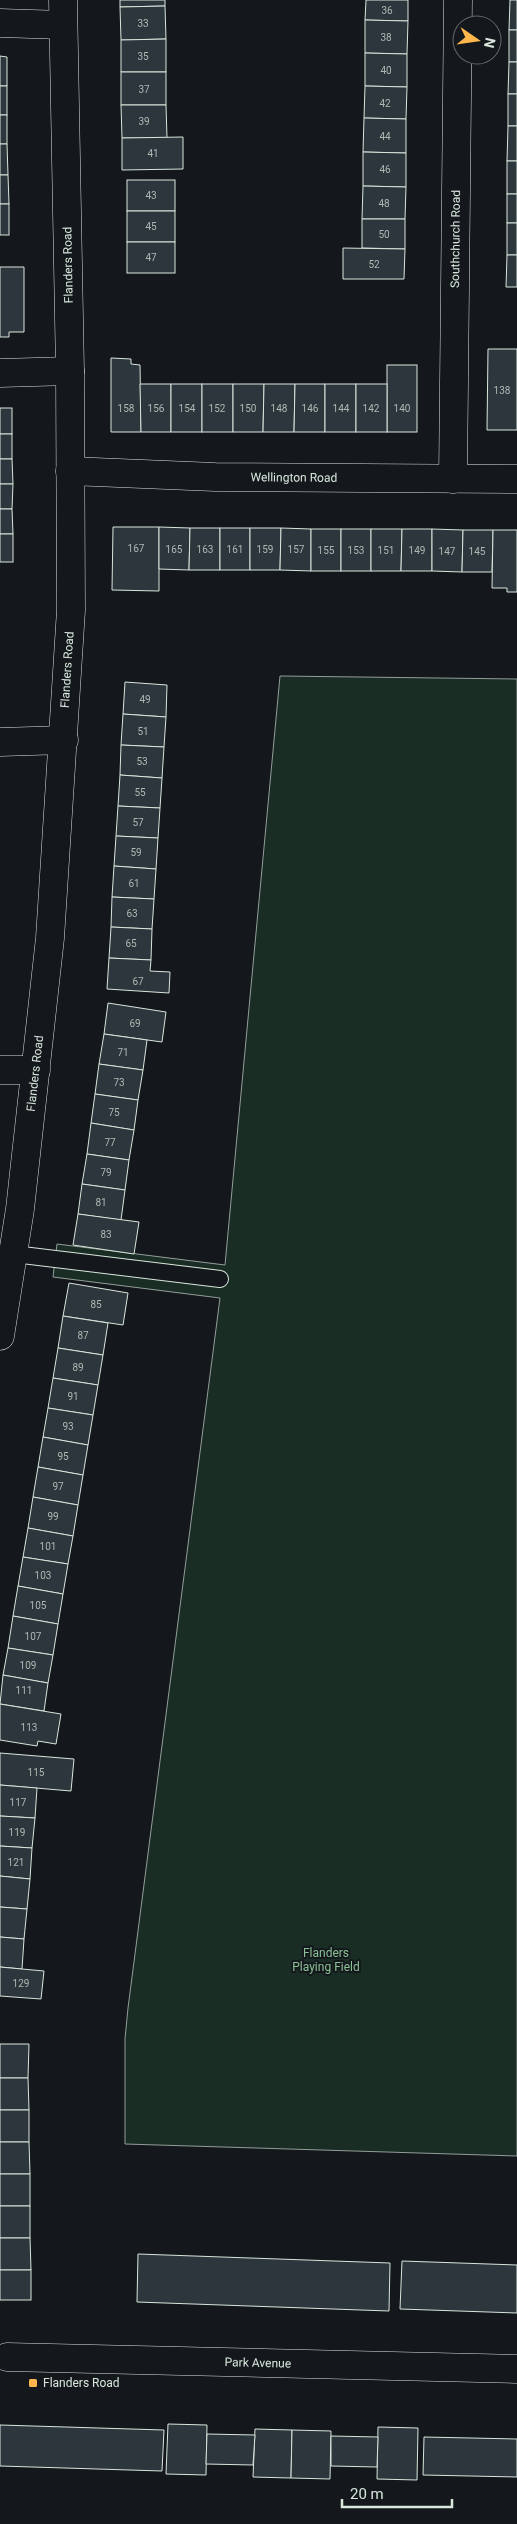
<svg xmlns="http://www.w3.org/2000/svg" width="517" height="2524" font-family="Roboto,sans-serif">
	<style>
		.green { fill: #1a2d24; stroke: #939e99 }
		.building { fill: #2c363c; stroke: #d8e6dc }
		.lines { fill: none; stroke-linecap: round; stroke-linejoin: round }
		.lane-casing { stroke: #d8e6dc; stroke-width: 18 }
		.street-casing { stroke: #d8e6dc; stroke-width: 29 }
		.lane { stroke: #14181c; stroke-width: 16 }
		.street { stroke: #14181c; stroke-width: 28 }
		.poi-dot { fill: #ffb74d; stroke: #14181c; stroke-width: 2 }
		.labels { text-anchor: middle; stroke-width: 4; stroke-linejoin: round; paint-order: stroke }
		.number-label { font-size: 10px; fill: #adbab4 }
		.street-label { font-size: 12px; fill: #d8e6dc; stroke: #14181c }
		.park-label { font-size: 12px; fill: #8ac095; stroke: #14181c }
		.poi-label { font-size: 12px; fill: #d8e6dc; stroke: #14181c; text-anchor: start }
	</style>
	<rect width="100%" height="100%" fill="#14181c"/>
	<!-- green -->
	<polygon class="green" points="280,676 517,679 517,2156 125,2144 125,2039 128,2008 220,1298 53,1277 57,1244 225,1265"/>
	<!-- building -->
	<g class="building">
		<polygon points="120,0 165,0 165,6 120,7"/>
		<polygon points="366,0 408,0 408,21 365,20"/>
		<polygon points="510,0 517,0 517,30 509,30"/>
		<polygon points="165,6 166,39 121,40 120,7"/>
		<polygon points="365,20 408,21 407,54 365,53"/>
		<rect x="509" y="30" width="8" height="32"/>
		<polygon points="166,39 166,72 121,72 121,40"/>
		<polygon points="365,53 407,54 407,87 365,86"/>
		<polygon points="0,56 7,57 7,86 0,86"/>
		<polygon points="509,62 517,62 517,94 508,94"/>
		<rect x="121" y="72" width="45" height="33"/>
		<rect x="0" y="86" width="7" height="29"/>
		<polygon points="365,86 407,87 406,119 364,118"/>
		<rect x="508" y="94" width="9" height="32"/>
		<polygon points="121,105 166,105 167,138 122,138"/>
		<rect x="0" y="115" width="7" height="29"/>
		<polygon points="364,118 406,119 406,153 363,152"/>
		<polygon points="508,126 517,126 517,161 507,161"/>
		<polygon points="183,137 183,169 122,170 122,138"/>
		<polygon points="0,144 7,144 8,175 0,175"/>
		<polygon points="363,152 406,153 406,187 363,186"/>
		<rect x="507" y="161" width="10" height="33"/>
		<polygon points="0,175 8,175 9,204 0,204"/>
		<rect x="127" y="180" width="48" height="31"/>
		<polygon points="363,186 406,187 405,219 362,219"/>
		<rect x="507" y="194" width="10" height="29"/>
		<rect x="0" y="204" width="9" height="31"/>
		<rect x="127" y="211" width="48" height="31"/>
		<polygon points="362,219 405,219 405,249 362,248"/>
		<rect x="507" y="223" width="10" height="32"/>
		<rect x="127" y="242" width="48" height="31"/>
		<polygon points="343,248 405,249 404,279 343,279"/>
		<polygon points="507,255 517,255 517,287 506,287"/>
		<polygon points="0,267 24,267 24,332 9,332 9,337 0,337"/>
		<polygon points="488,349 517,349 517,430 487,430"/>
		<polygon points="111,358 131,359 131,364 140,365 141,432 111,432"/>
		<rect x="387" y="365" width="30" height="67"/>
		<polygon points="140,384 171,384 171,432 141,432"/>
		<rect x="171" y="384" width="31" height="48"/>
		<rect x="202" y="384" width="31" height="48"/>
		<polygon points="233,384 264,384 263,432 233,432"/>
		<polygon points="264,384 295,384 294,432 263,432"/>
		<polygon points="295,384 325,384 325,432 294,432"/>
		<rect x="325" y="384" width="31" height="48"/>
		<rect x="356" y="384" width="31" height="48"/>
		<rect x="0" y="408" width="12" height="26"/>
		<rect x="0" y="434" width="12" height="25"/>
		<polygon points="0,459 12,459 13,484 0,484"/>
		<polygon points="0,484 13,484 12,509 0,509"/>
		<polygon points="0,509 12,509 13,534 0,534"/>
		<polygon points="113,527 159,527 159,591 112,590"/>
		<polygon points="159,527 190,528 189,570 159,569"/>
		<polygon points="190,528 220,528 220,570 189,570"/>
		<rect x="220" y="528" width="30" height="42"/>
		<polygon points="250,528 281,528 280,570 250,570"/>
		<polygon points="281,528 311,529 311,571 280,570"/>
		<rect x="311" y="529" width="30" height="42"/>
		<rect x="341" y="529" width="30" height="42"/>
		<polygon points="371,529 402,529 401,571 371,571"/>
		<polygon points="402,529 432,529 432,571 401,571"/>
		<polygon points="432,529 463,530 462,572 432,571"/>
		<polygon points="463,530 493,530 492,572 462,572"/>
		<polygon points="493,530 517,530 517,592 507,592 507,588 492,588"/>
		<rect x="0" y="534" width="13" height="28"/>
		<polygon points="125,682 167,685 166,717 123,714"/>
		<polygon points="123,714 166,717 164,747 121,745"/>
		<polygon points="121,745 164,747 162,778 120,775"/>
		<polygon points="120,775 162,778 160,808 118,806"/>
		<polygon points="118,806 160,808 158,838 116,836"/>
		<polygon points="116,836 158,838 156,869 114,866"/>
		<polygon points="114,866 156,869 154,899 112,897"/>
		<polygon points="112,897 154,899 152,929 111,927"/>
		<polygon points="111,927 152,929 151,960 109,958"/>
		<polygon points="109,958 151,960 150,971 170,972 169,993 107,989"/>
		<polygon points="108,1003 166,1012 162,1042 104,1034"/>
		<polygon points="104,1034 147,1040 143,1070 99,1064"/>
		<polygon points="99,1064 143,1070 138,1100 95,1094"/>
		<polygon points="95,1094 138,1100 134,1130 91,1123"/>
		<polygon points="91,1123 134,1130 129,1160 87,1154"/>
		<polygon points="87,1154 129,1160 125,1190 82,1184"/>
		<polygon points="82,1184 125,1190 121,1220 78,1214"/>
		<polygon points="78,1214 139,1222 134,1254 73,1245"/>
		<polygon points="69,1283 128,1293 123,1325 63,1316"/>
		<polygon points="63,1316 108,1323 103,1355 58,1348"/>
		<polygon points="58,1348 103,1355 98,1385 53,1378"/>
		<polygon points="53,1378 98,1385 93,1415 48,1408"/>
		<polygon points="48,1408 93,1415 88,1445 43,1437"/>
		<polygon points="43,1437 88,1445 83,1475 38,1467"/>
		<polygon points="38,1467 83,1475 78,1505 33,1497"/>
		<polygon points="33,1497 78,1505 73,1536 28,1528"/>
		<polygon points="28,1528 73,1536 68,1564 23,1557"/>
		<polygon points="23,1557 68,1564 63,1594 18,1586"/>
		<polygon points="18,1586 63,1594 58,1624 13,1616"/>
		<polygon points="13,1616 58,1624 53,1655 8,1648"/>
		<polygon points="8,1648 53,1655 48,1683 3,1675"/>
		<polygon points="3,1675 48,1683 44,1711 0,1704"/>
		<polygon points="0,1704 61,1714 56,1744 38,1741 37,1746 0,1740"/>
		<polygon points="0,1753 74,1759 71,1791 0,1785"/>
		<polygon points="0,1785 37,1788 35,1818 0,1816"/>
		<polygon points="0,1816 35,1818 32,1848 0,1846"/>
		<polygon points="0,1846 32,1848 30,1879 0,1876"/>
		<polygon points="0,1876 30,1879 27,1909 0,1907"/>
		<polygon points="0,1907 27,1909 24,1939 0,1937"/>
		<polygon points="0,1937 24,1939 22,1969 0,1967"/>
		<polygon points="0,1967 44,1971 41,1999 0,1996"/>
		<polygon points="0,2044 29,2044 28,2078 0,2078"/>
		<polygon points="0,2078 28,2078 29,2110 0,2110"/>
		<rect x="0" y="2110" width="29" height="32"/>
		<polygon points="0,2142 29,2142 30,2174 0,2174"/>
		<rect x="0" y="2174" width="30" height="32"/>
		<rect x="0" y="2206" width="30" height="32"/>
		<polygon points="0,2238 30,2238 31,2270 0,2270"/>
		<polygon points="138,2254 390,2263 389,2311 137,2302"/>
		<polygon points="402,2261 517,2265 517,2313 400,2309"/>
		<rect x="0" y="2270" width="31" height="30"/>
		<polygon points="168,2424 207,2425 206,2475 166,2474"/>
		<polygon points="0,2425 164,2430 162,2471 0,2466"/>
		<polygon points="378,2427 418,2428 417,2480 377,2479"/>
		<polygon points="255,2429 292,2430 291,2478 253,2477"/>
		<polygon points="292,2430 331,2431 330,2479 291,2478"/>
		<polygon points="207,2434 255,2435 253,2465 206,2464"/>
		<polygon points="331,2436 378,2437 377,2467 331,2466"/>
		<polygon points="424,2437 517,2439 517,2477 423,2475"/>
	</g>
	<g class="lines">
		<!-- lane casing -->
		<g class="lane-casing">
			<polyline id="lane" points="14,1254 220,1279"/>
		</g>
		<!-- street casing -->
		<g class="street-casing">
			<g id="street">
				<polyline points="0,23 63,25"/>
				<polyline points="0,373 70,371"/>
				<path id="s1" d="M 70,471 L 215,477 L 517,479"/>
				<path id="s2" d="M 453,479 L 458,0"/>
				<polyline points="0,742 64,740"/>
				<polyline points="0,1070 36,1070"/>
				<path id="s3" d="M 0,1336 L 20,1209 L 50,938 L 71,610 L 70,371 L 63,0"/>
				<path id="s4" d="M 7,2357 L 517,2369"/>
			</g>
		</g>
		<!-- lane -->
		<use href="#lane" class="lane"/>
		<!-- street -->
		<use href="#street" class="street"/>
	</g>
	<!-- markers -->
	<rect class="poi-dot" x="28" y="2378" width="10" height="10" rx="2.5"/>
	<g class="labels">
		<!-- number labels -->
		<g class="number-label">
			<text x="387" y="14">36</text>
			<text x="143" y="27">33</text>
			<text x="386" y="41">38</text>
			<text x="143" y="60">35</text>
			<text x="386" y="74">40</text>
			<text x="144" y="93">37</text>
			<text x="385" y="107">42</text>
			<text x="144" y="125">39</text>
			<text x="385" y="140">44</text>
			<text x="153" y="157">41</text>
			<text x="385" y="173">46</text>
			<text x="151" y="199">43</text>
			<text x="384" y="207">48</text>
			<text x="151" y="230">45</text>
			<text x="384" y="238">50</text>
			<text x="151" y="261">47</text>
			<text x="374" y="268">52</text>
			<text x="502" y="394">138</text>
			<text x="126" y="412">158</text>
			<text x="156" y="412">156</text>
			<text x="187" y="412">154</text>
			<text x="217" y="412">152</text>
			<text x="248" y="412">150</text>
			<text x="279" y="412">148</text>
			<text x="310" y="412">146</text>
			<text x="341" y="412">144</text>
			<text x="371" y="412">142</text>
			<text x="402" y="412">140</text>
			<text x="136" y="552">167</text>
			<text x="174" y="553">165</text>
			<text x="205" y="553">163</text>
			<text x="235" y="553">161</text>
			<text x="265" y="553">159</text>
			<text x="296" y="553">157</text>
			<text x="326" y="554">155</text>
			<text x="356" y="554">153</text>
			<text x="386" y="554">151</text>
			<text x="417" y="554">149</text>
			<text x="447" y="555">147</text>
			<text x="477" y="555">145</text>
			<text x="145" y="703">49</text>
			<text x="143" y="735">51</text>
			<text x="142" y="765">53</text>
			<text x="140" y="796">55</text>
			<text x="138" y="826">57</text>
			<text x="136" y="856">59</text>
			<text x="134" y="887">61</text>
			<text x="132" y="917">63</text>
			<text x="131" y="947">65</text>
			<text x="138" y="985">67</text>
			<text x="135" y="1027">69</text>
			<text x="123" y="1056">71</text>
			<text x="119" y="1086">73</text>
			<text x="114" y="1116">75</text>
			<text x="110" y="1146">77</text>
			<text x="106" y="1176">79</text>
			<text x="101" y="1206">81</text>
			<text x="106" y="1238">83</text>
			<text x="96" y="1308">85</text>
			<text x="83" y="1339">87</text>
			<text x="78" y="1371">89</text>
			<text x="73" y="1400">91</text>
			<text x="68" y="1430">93</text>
			<text x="63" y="1460">95</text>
			<text x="58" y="1490">97</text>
			<text x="53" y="1520">99</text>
			<text x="48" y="1550">101</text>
			<text x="43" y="1579">103</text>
			<text x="38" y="1609">105</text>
			<text x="33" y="1640">107</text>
			<text x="28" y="1669">109</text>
			<text x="24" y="1694">111</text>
			<text x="29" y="1731">113</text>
			<text x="36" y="1776">115</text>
			<text x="18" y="1806">117</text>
			<text x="17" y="1836">119</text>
			<text x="16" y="1866">121</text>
			<text x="21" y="1987">129</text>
		</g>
		<!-- street labels -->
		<g class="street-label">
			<text dy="4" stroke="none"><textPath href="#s2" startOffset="240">Southchurch Road</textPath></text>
			<text transform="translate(68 265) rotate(-91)" y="4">Flanders Road</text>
			<text dy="4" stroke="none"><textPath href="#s1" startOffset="224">Wellington Road</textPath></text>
			<text dy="4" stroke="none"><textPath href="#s3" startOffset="670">Flanders Road</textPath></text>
			<text dy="4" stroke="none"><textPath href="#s3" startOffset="265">Flanders Road</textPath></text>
			<text dy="4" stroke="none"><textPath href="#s4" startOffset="251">Park Avenue</textPath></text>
		</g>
		<!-- park labels -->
		<g class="park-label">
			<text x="326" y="1957">Flanders<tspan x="326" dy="14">Playing Field</tspan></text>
		</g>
		<!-- poi labels -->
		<g class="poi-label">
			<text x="43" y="2387">Flanders Road</text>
		</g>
	</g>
	<!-- north arrow -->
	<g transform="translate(477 40) rotate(103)"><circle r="24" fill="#14181c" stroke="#626a69"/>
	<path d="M0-4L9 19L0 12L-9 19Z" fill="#ffb74d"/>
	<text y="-8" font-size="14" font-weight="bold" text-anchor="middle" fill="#d8e6dc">N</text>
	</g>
	<!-- scale -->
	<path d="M342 2499v8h110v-8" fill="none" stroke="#d8e6dc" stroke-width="2.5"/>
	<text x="350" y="2499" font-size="15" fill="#d8e6dc" stroke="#14181c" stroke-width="4" paint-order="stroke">20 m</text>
</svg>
